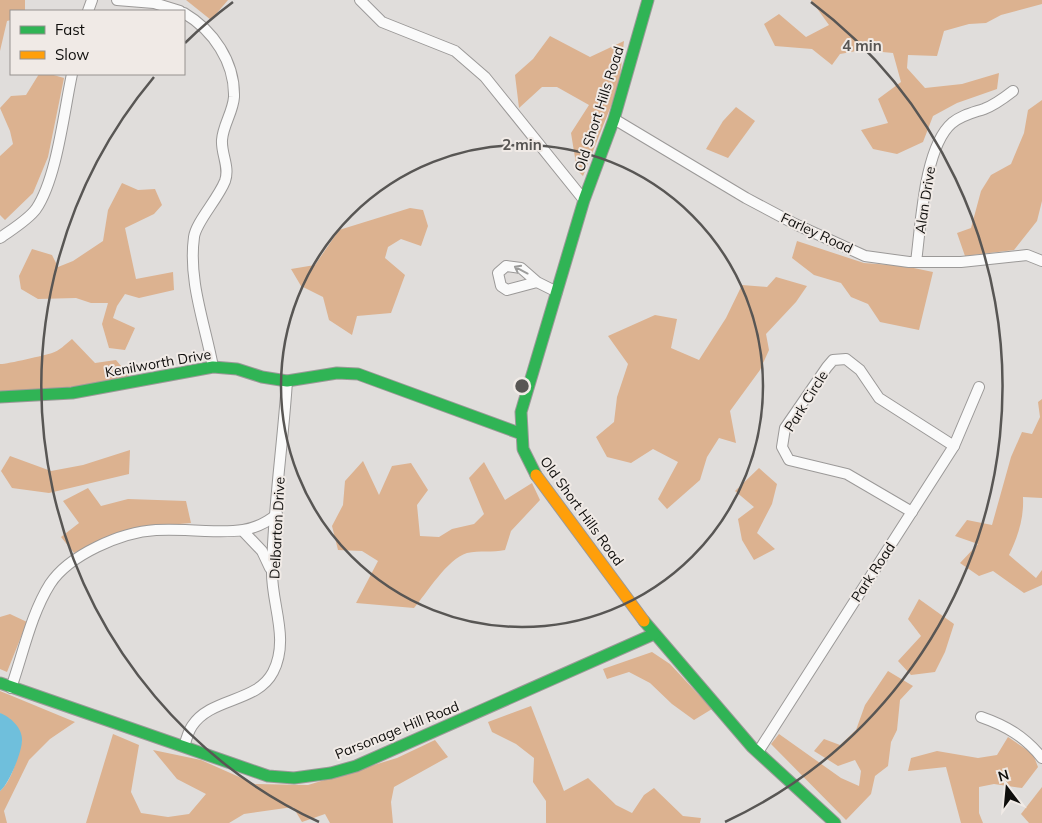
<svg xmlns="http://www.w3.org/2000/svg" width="1042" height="823" font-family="Mulish,sans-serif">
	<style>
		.forest { fill: #dcb290 }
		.water { fill: #6fbfdc }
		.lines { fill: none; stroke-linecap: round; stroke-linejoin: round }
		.street-casing { stroke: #9b9998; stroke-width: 12 }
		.fast-casing { stroke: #9b9998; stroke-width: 13 }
		.slow-casing { stroke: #9b9998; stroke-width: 13 }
		.street { stroke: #fafafa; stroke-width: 10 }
		.fast { stroke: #30b455; stroke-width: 11 }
		.slow { stroke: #ff9f0a; stroke-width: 11 }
		.oneway { stroke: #9c9c9b }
		.ring { fill: none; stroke: #585654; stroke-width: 2.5 }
		.labels { text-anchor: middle; stroke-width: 4; stroke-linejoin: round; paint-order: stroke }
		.street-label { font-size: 14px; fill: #0f0e0c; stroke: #f0eae6 }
		.centre { fill: #585654; stroke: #f0eae6; stroke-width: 2.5 }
		.ring-label { font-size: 15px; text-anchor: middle; font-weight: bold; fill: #585654; stroke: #f0eae6; stroke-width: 4; stroke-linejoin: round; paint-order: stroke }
	</style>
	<rect width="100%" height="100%" fill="#e0dddb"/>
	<!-- forest -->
	<g class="forest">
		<polygon points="0,0 25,0 25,11 11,11 11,20 7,21 0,51"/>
		<polygon points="186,0 228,0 211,20"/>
		<polygon points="811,0 1042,0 1042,4 1001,15 986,23 969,24 944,31 937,56 908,55 907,68 925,88 962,84 999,73 997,89 957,103 933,116 923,142 897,154 873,149 861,130 888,123 878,99 901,82 893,53 862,50 840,54 832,65 812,49 775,46 764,24 779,14 806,37 829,25"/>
		<polygon points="550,36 590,57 624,41 619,86 583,176 577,170 571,133 589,105 557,87 542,87 519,108 515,75 533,59"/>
		<polygon points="39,74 50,74 64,78 48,157 33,193 5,220 0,215 0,156 13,144 10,131 0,108 11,96 26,95"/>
		<polygon points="1042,100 1042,201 1037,221 1014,250 965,256 957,233 971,228 981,191 991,175 1011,164 1024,133 1028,110"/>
		<polygon points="736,107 755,121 728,158 706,149 723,121"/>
		<polygon points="122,183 138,190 155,189 162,205 154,214 125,228 136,279 173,272 174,290 139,298 125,294 117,306 113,318 135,328 125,350 109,348 102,324 108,303 91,303 76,298 38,299 21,289 19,276 32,249 52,255 58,267 73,261 103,241 108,210"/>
		<polygon points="410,208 423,210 428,226 421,246 401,239 388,247 385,258 405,275 391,313 357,316 352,335 329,320 323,297 301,286 291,269 315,265 339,230"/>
		<polygon points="797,241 864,263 904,266 933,272 919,330 880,322 868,304 851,297 841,283 814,275 792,258"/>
		<polygon points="776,277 807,286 796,302 766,334 769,350 760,370 730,411 736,443 719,438 707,457 700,480 667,509 658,499 678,462 653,449 631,463 607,457 596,437 614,422 617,397 628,364 608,336 655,315 677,319 671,348 699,360 726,318 742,285 767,287"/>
		<path d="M 72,339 L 95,363 L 116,360 L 132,379 L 54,389 L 0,393 L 0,364 C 3,365 46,355 52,353 C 59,351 66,344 72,339 Z"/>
		<path d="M 1042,399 L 1042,498 L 1023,497 C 1024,519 1018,536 1009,555 L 1036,578 L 1042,570 L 1042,585 L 1024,593 L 993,571 L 979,576 L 960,563 L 978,544 L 955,536 L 967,520 L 992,525 L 1011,457 L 1022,432 L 1032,434 L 1040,417 L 1038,402 Z"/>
		<polygon points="130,450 129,474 49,493 12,488 1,471 10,456 51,471 83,465"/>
		<path d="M 363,461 L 379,495 L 392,466 L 411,463 L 428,490 L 417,505 L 420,536 L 439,537 L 452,529 L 474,524 L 484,514 L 469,478 L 484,462 L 505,500 L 532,483 L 540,500 L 511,531 L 505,550 C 493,553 479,550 467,553 C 447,559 427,593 414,608 L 356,603 L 378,561 L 362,551 L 338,550 L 332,526 L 343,505 L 345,481 Z"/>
		<polygon points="759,468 777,484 772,504 757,533 775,549 754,560 742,540 738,519 754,507 735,491"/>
		<path d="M 88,488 L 101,506 L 128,499 L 186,501 L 191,523 C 144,527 116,532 74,553 L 61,537 L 79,523 L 63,501 Z"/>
		<polygon points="919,599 954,624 945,652 935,672 911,675 898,661 921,636 908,619"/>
		<polygon points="10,614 27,622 7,672 0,669 0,617"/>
		<polygon points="652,652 670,664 712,709 694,720 672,704 650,683 629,672 607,679 603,669"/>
		<polygon points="888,671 913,686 900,700 897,730 891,742 888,766 875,776 871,794 846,820 771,744 779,734 841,778 859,786 861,771 855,760 838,766 814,751 824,739 840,745 856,730 865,705"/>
		<path d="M 0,691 L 75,722 L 50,739 L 29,760 L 4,811 L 7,823 L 0,823 L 0,791 C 13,780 17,756 22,740 L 0,713 Z"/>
		<polygon points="531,706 564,791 588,778 616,805 632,813 644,795 654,788 683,816 701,818 700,823 546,823 546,801 533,782 534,758 516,744 492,732 488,722"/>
		<polygon points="113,734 139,745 131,792 141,813 168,817 189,814 206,794 177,779 153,750 201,760 255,784 308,785 397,758 435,740 448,757 394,787 391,802 393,823 330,823 325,814 302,822 293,807 244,814 229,823 86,823"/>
		<polygon points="1008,737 1033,754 1038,767 1022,788 994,784 979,787 979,813 983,823 961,823 946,767 908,771 911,758 937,751 978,758 997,755"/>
		<polygon points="1042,787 1042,823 1029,823 1021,814"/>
	</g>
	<!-- water -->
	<path class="water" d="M 0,713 C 10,717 22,727 22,740 C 22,752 9,784 0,791 Z"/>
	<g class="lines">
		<!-- street casing -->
		<g class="street-casing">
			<g id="street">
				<polyline points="117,0 154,3 180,11"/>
				<polyline points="360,0 382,22 455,51 485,77 584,200"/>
				<polyline points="88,11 92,0"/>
				<path d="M 184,13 C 213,30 235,62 234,97 C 233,112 223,125 222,140 C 221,154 230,167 225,181 C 218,199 196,222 194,237 C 188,281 205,324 213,367"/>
				<polyline points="614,119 746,198 795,224 865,256 909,262 961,262 1027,255 1042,261"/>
				<path d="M 0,238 C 11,230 28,220 36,209 C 57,178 64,111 72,74"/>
				<path d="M 916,262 C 921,225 924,147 952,123 C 962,115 972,113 984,109 C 995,105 1004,98 1013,91"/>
				<polyline points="537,282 507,290 501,286 498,273 506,266 521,268 537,282 557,292"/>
				<polyline points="912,512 847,474 789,460 782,447 785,428 827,367 833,360 846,359 860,370 879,398 954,446"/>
				<polyline points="243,531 262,551 270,568"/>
				<path d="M 11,688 C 23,654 31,614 50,584 C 69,555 121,532 156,530 C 172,529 189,530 205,531 C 232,532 255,533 277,514"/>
				<path d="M 981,717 C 1007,726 1025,737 1042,758"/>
				<path d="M 184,747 C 186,740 188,732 192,726 C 211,697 257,703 273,672 C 290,639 271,603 272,571 C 273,508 283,444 287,381"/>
				<polyline points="758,752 954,446 979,387"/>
			</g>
		</g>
		<!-- fast casing -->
		<g class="fast-casing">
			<g id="fast">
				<polyline points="0,397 72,393 213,367 237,369 262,377 287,381 337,373 358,374 519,433"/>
				<polyline points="536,475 523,449 521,412 584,200 614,119 648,0"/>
				<polyline points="644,621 752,747 835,823"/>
				<polyline points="0,683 268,776 294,778 331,773 356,766 654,634"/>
			</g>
		</g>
		<!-- slow casing -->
		<g class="slow-casing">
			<polyline id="slow" points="536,475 644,621"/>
		</g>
		<!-- street -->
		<use href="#street" class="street"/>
		<!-- fast -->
		<use href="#fast" class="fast"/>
		<!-- slow -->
		<use href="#slow" class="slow"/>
	</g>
	<!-- one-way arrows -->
	<defs><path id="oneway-shaft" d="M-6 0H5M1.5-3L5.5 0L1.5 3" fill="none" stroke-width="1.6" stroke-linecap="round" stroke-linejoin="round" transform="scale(1.25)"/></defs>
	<use class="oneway" href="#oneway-shaft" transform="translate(521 270) rotate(-152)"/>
	<!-- distance rings -->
	<g class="ring">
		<circle cx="522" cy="386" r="241"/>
		<path d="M319 822A481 481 0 0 1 154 77M185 43A481 481 0 0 1 233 2M811 2A481 481 0 0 1 725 822"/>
	</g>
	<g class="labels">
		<!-- street labels -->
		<g class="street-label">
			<text transform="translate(599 109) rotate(-72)" y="5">Old Short Hills Road</text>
			<text transform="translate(925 200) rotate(-81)" y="5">Alan Drive</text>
			<text transform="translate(817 233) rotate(25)" y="5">Farley Road</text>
			<text transform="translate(158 363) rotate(-10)" y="5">Kenilworth Drive</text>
			<text transform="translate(806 401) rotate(-58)" y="5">Park Circle</text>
			<text transform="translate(582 511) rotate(54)" y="5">Old Short Hills Road</text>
			<text transform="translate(277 528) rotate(-87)" y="5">Delbarton Drive</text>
			<text transform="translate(873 572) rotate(-57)" y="5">Park Road</text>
			<text transform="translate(397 730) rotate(-22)" y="5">Parsonage Hill Road</text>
		</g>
	</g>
	<circle cx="522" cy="386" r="8" class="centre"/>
	<g class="ring-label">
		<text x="862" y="51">4 min</text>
		<text x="522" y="150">2 min</text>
	</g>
	<!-- legend -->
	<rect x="10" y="10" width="175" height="65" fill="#f0eae6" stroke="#96928f"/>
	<rect x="20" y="26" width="25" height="8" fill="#30b455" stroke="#96928f"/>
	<text x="55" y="35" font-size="15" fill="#0f0e0c">Fast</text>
	<rect x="20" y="51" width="25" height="8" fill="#ff9f0a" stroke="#96928f"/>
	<text x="55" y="60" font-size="15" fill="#0f0e0c">Slow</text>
	<!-- north arrow -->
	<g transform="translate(1007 788) rotate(344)" stroke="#f0eae6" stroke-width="4" paint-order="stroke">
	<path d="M0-4L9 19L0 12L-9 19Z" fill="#0f0e0c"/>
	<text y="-8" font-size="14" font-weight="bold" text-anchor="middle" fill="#0f0e0c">N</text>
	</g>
</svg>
